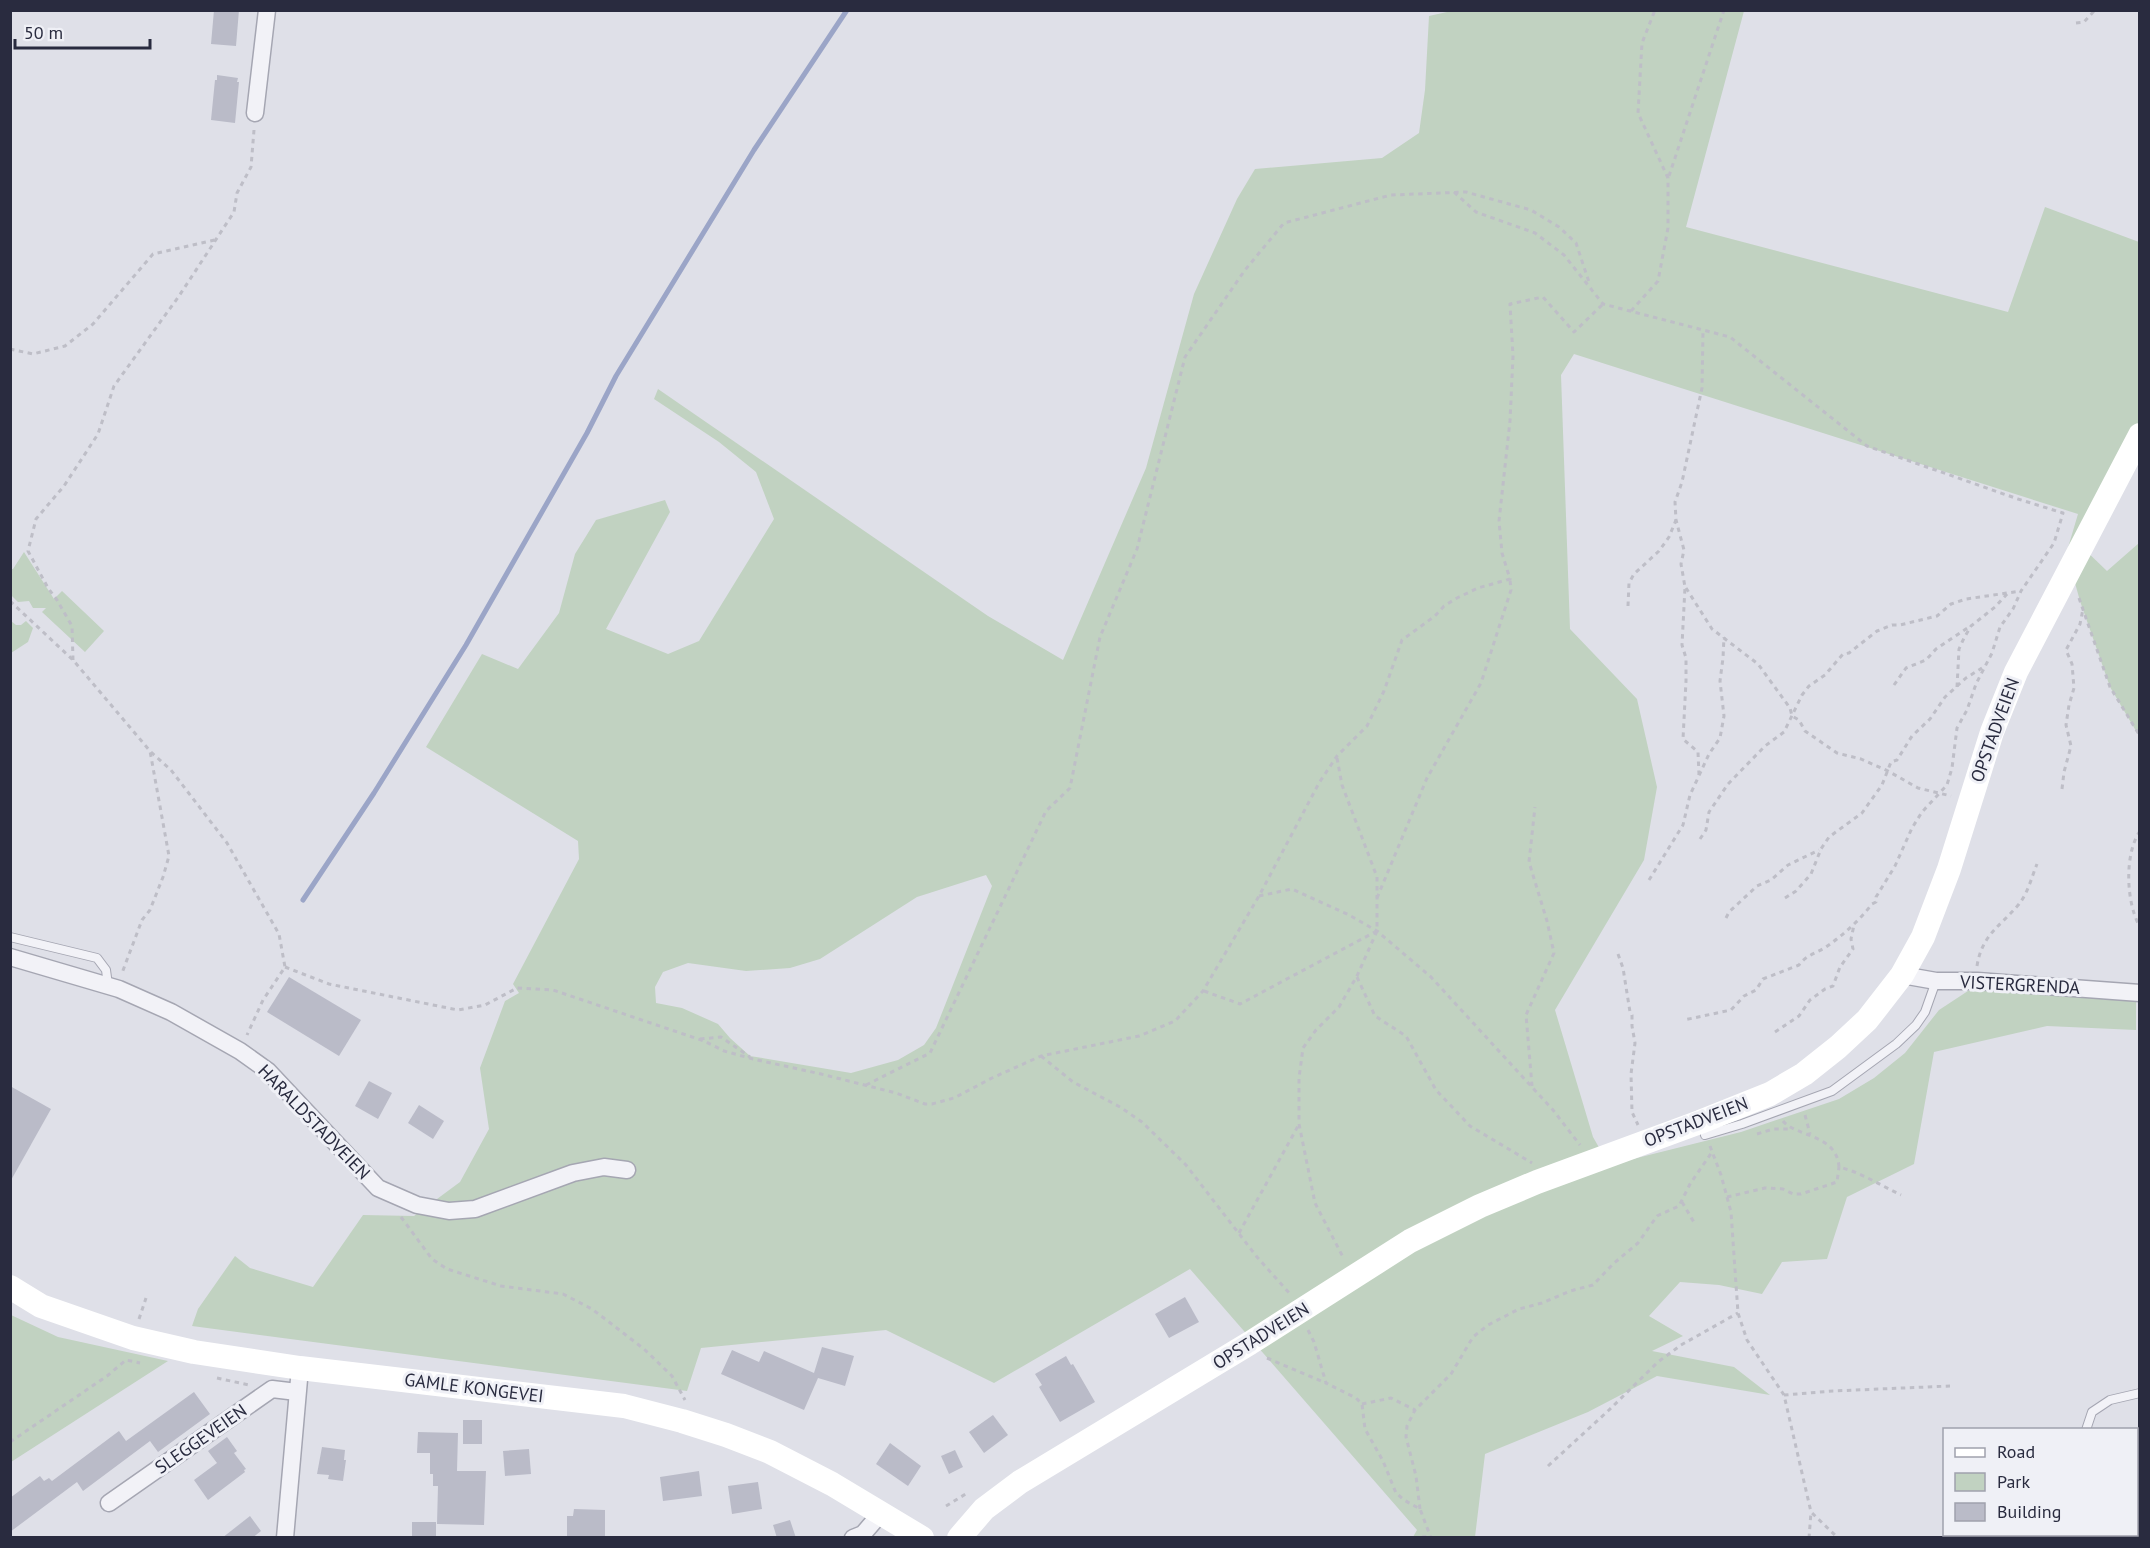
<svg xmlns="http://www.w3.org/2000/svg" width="2150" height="1548" font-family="'PT Sans',sans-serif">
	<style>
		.green { fill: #c1d2c1; fill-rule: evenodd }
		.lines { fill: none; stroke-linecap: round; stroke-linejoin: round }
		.stream { stroke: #9ba5c7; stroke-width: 5 }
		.building { fill: #babbc8 }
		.lane-casing { stroke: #a5a6b2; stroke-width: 10 }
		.street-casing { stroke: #a5a6b2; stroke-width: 19 }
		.path { stroke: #bebec7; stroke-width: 3; stroke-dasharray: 4.5 4.5; stroke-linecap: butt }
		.lane { stroke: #f2f2f7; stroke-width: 8 }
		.street { stroke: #f2f2f7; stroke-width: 16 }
		.secondary { stroke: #fff; stroke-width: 24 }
		.labels { text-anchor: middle; stroke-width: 6; stroke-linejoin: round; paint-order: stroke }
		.street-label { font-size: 18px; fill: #292b3f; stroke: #eff0f6 }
	</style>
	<rect width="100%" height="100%" fill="#dfe0e8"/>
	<!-- green -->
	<g class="green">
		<path d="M 1456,10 L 1744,11 L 1686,227 L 2008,312 L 2045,207 L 2139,242 L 2139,435 L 2081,546 L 2107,571 L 2139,543 L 2139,736 L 2110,687 L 2080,601 L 2070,565 L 2067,551 L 2078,514 L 1574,354 L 1561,375 L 1570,629 L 1637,699 L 1657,787 L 1644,860 L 1555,1010 L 1593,1137 L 1609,1165 L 1741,1132 L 1839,1099 L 1874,1078 L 1905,1053 L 1939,1010 L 1971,989 L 2136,999 L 2136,1030 L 2047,1026 L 1934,1052 L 1914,1164 L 1847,1197 L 1827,1259 L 1782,1262 L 1762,1294 L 1719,1285 L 1680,1282 L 1649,1316 L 1683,1336 L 1652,1351 L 1734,1367 L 1770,1395 L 1657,1376 L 1588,1412 L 1485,1454 L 1475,1537 L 1693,1537 L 1413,1537 L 1417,1530 L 1190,1269 L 994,1383 L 886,1330 L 701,1348 L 687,1391 L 192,1326 L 198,1309 L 235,1256 L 250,1268 L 313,1287 L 363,1215 L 414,1216 L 460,1182 L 489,1129 L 480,1068 L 505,1001 L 519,993 L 513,984 L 579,859 L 578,841 L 426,747 L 482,654 L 518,669 L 559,613 L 575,554 L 596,520 L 665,500 L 670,512 L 606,629 L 668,654 L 699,641 L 774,519 L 756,472 L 719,442 L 654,399 L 658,389 L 988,616 L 1063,660 L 1146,468 L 1194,294 L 1237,199 L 1255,169 L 1382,158 L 1419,133 L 1425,90 L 1429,16 ZM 986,875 L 992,886 L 936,1028 L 924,1045 L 898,1060 L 851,1073 L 750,1056 L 730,1038 L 718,1024 L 682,1008 L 656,1003 L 655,987 L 663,972 L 688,963 L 746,971 L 790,968 L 820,959 L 917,897 Z"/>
		<polygon points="24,552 54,599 62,591 104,631 85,652 42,612 46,608 33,608 29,601 18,602 11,595 11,569 13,569"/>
		<polygon points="11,621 16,625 21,625 26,621 33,628 28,642 11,653"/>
		<polygon points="11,1315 58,1337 168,1361 11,1462"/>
	</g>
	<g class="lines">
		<!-- stream -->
		<polyline class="stream" points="303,900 374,793 466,645 587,433 616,376 754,150 847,10"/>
	</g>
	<!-- building -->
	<g class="building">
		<polygon points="214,10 239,10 236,46 211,44"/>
		<polygon points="217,75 238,78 237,82 239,82 235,123 211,120 215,80 217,80"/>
		<polygon points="289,977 361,1020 339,1056 267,1012"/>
		<polygon points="369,1081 392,1093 378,1119 355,1106"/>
		<polygon points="10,1086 51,1109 10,1182"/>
		<polygon points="419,1105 444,1121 433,1139 408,1123"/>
		<polygon points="1185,1297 1199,1322 1169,1338 1155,1314"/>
		<polygon points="822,1347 854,1356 845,1386 818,1378 804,1410 721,1374 732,1350 759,1362 764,1351 814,1373"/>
		<polygon points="1066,1356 1071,1365 1073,1364 1095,1402 1060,1422 1039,1387 1042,1385 1035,1374"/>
		<polygon points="194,1392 210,1414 158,1452 150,1441 83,1491 77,1482 10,1532 10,1498 22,1489 40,1476 44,1481 49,1478 52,1481 119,1431 126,1441"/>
		<polygon points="993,1415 1008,1435 984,1453 969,1432"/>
		<rect x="463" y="1420" width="19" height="24"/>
		<polygon points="418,1432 458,1433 457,1471 486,1471 484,1525 437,1524 438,1486 433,1486 433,1474 430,1474 430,1453 417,1453"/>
		<polygon points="227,1437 237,1451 234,1453 246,1469 244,1470 245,1472 208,1500 194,1480 217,1463 208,1451"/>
		<polygon points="890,1443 921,1466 908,1486 876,1464"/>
		<polygon points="322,1447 345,1450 344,1460 346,1460 343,1481 328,1479 329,1475 317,1474"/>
		<polygon points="529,1449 531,1474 505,1476 503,1451"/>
		<polygon points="955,1450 963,1467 949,1474 941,1456"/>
		<polygon points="699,1471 702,1496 663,1501 660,1477"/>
		<polygon points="758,1482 762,1509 732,1514 728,1486"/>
		<polygon points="574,1509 605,1510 605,1538 567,1538 567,1516 573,1516"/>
		<polygon points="250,1516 261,1531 252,1538 222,1538"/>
		<polygon points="790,1520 796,1538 777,1538 773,1525"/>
		<rect x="412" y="1522" width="24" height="16"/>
	</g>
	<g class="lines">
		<!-- lane casing -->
		<g class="lane-casing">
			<g id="lane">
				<polyline points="10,937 97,958 106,970 108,985"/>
				<polyline points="1705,1135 1742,1124 1832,1091 1896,1044 1916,1025 1925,1012 1936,981"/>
				<polyline points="2086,1430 2092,1412 2110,1400 2140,1393"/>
				<polyline points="2136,1492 2140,1491"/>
			</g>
		</g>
		<!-- street casing -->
		<g class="street-casing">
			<g id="street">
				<polyline points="255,113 267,10"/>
				<polyline points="10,957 119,989 171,1012 240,1051 268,1071 378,1188 417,1205 449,1211 475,1209 573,1173 604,1167 627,1170"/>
				<polyline points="1902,975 1936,981 1977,981 2140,993"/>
				<polyline points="109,1503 272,1389 297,1392"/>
				<polyline points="285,1538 300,1368"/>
				<polyline points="853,1538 863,1534 881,1513"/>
			</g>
		</g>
		<!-- path -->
		<g class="path">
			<polyline points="2076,23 2084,22 2095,10"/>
			<polyline points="1669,176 1724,10"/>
			<path d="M 1454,192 L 1476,212 L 1535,233 L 1564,255 L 1603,304 L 1730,337 L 1867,446 L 2018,499 L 2063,513 L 2054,543 L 2021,591 L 2013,609 L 2000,627 L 1992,653 L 1976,684 L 1967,710 L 1957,728 L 1952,768 L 1947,785 L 1922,812 L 1912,828 L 1895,866 L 1876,897 L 1876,902 L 1872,904 C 1859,921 1843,935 1826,947 C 1817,953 1806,955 1799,965 L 1763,979 L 1756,990 L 1744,996 L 1731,1010 L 1684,1020"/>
			<polyline points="1631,311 1658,281 1668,228 1668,178 1638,113 1642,43 1655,10"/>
			<polyline points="10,349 33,354 65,346 93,324 153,254 215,240"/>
			<polyline points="1686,588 1712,629 1758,664 1790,708 1792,716 1799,720 1805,731 1837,753 1861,759 1888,771 1918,788 1951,796"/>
			<polyline points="2079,598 2110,687 2140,736"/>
			<polyline points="10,601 73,660 150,751 169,856 163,877 150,910 142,920 122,973"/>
			<polyline points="1628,606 1629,583 1634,574 1659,551 1669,537 1676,520"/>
			<polyline points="73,660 72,626 57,600 48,588 28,551 36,519 64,486 98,434 114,386 179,296 234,212 237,193 251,167 254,130"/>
			<polyline points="1894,685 1906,668 1926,660 1936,649 1969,627"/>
			<polyline points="1957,687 1959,649 1964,638 1971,626 1995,607 2007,594"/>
			<polyline points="151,752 171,770 227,843 279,934 285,967 263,1000 247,1035"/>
			<polyline points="1337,758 1342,785 1377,877 1377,931 1357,976 1339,1007 1316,1030 1303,1048 1299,1078 1299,1124 1315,1203 1344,1259"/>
			<polyline points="1699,775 1698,752 1683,739 1686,681 1686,658 1682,645 1685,587 1681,564 1684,550 1676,520 1675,502 1682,482 1702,388 1703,331"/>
			<polyline points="2062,789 2064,772 2071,746 2066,725 2069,705 2074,688 2072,664 2066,650 2080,624 2083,609"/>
			<path d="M 2140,831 C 2124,854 2126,903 2140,927"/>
			<polyline points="1700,839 1706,830 1709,812 1728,784 1765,746 1784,732 1802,695 1809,686 1825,675 1843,654 1849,653 1877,631 1892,625 1900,625 1937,616 1951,604 1966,599 2021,591"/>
			<polyline points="1649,880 1683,825 1690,795 1709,754 1720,738 1724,716 1720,681 1723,658 1724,637"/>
			<polyline points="1259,896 1292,889 1349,915 1377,931 1431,977 1553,1110 1580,1145"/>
			<polyline points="1377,898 1427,778 1481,683 1511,590 1510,579"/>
			<polyline points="1785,898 1796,891 1811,874 1821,849 1829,837 1862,813 1882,785 1891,762 1897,760 1912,736 1930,719 1945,697 1966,678 1982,668"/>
			<polyline points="1726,918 1729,912 1757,886 1771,880 1788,865 1819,850"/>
			<polyline points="1618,954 1623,968 1630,1012 1632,1015 1632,1026 1635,1043 1631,1074 1632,1112 1638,1125"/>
			<path d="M 1977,966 C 1982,934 2001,926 2019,904 C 2028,893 2032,876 2037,864"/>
			<polyline points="285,967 329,984 458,1010 485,1005 517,988 553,990 704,1041 724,1051 753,1059 821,1074 896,1093 925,1104 932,1104 954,1098 992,1078 1041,1056 1139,1036 1175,1021 1203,991 1259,896 1319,783 1337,756 1367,726 1384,691 1402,640 1435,616 1444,606 1457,598 1478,588 1510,579 1502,553 1499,521 1510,421 1513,356 1510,304 1543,297 1574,332 1603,304"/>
			<polyline points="1357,977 1375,1016 1406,1036 1436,1090 1470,1126 1532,1163"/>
			<polyline points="1204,991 1240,1004 1375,932"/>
			<polyline points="1775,1032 1799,1016 1810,1000 1825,989 1833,986 1840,967 1853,949 1851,939 1854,925"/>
			<polyline points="700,1039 721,1037 750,1057"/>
			<polyline points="1041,1056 1073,1082 1120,1107 1142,1122 1186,1165 1257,1257 1291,1295"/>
			<polyline points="866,1085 930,1053 1046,811 1070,788 1100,637 1137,549 1185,357 1245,270 1284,223 1391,195 1466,192 1531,210 1559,227 1576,243 1590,285"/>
			<polyline points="1532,1086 1526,1015 1554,953 1547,921 1529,862 1535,807"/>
			<polyline points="1805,1115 1810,1134"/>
			<path d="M 1783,1121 C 1796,1137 1837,1134 1839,1167 C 1860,1172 1880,1185 1901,1195"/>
			<polyline points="1757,1134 1773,1129 1792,1129"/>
			<polyline points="1710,1146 1721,1175 1731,1212 1738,1313 1747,1340 1784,1395 1811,1512 1838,1538"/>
			<polyline points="1727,1197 1765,1188 1783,1189 1793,1194 1801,1194 1837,1182 1839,1167"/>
			<polyline points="1682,1202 1695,1224"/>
			<polyline points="401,1217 432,1259 447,1269 501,1286 563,1294 592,1309 644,1349 672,1376 685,1400"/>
			<polyline points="1239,1233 1298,1126"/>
			<polyline points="139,1319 146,1298"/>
			<polyline points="1308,1330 1314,1342 1326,1383 1356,1398 1362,1404 1365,1429 1383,1461 1396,1493 1404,1500 1420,1509 1431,1538"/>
			<polyline points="1267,1358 1326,1383"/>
			<polyline points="217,1378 249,1385"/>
			<polyline points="1784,1395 1833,1391 1950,1386"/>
			<polyline points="1362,1404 1391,1398 1415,1410"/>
			<polyline points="10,1442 107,1376 126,1360 140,1363"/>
			<polyline points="1548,1466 1609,1410 1658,1362 1681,1345 1738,1313"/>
			<polyline points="946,1506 969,1492"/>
			<polyline points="1420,1509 1416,1476 1406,1437 1407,1426 1415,1410 1451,1374 1473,1337 1488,1325 1519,1309 1542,1303 1570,1291 1593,1285 1613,1264 1638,1243 1657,1216 1679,1206 1690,1184 1712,1152"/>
			<polyline points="1413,1538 1431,1536"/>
			<polyline points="1809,1538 1811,1512"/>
		</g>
		<!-- lane -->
		<use href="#lane" class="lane"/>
		<!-- street -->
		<use href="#street" class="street"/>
		<!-- secondary -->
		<g class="secondary">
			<polyline points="10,1287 41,1306 133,1338 194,1352 300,1368 624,1406 682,1421 726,1435 770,1452 832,1484 922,1538"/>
			<polyline points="959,1538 984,1509 1020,1482 1250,1343 1410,1241 1480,1206 1537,1182 1700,1122 1770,1094 1804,1074 1838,1047 1867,1020 1902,975 1923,937 1949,869 1992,732 2016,672 2140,435"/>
		</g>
	</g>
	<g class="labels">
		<!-- street labels -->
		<g class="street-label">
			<text transform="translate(1995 730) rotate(-70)" y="6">OPSTADVEIEN</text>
			<text transform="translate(2020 985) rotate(3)" y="6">VISTERGRENDA</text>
			<text transform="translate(314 1122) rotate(46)" y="6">HARALDSTADVEIEN</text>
			<text transform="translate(1696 1122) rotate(-21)" y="6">OPSTADVEIEN</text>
			<text transform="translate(1261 1336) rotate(-32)" y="6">OPSTADVEIEN</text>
			<text transform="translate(474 1388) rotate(7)" y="6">GAMLE KONGEVEI</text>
			<text transform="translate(201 1439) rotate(-35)" y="6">SLEGGEVEIEN</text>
		</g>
	</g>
	<!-- border -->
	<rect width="2150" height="1548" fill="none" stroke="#292b3f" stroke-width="24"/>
	<!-- legend -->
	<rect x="1943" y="1428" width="195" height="108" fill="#eff0f6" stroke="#a0a1ad" stroke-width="1.5"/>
	<rect x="1955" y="1448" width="30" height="9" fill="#ffffff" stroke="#a0a1ad" stroke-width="1.5"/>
	<text x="1997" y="1458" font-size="18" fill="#292b3f">Road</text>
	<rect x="1955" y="1473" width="30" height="18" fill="#c1d2c1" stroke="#a0a1ad" stroke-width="1.5"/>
	<text x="1997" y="1488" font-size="18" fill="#292b3f">Park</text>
	<rect x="1955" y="1503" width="30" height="18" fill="#babbc8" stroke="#a0a1ad" stroke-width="1.5"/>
	<text x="1997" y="1518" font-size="18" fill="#292b3f">Building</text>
	<!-- scale -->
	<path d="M15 39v9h135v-9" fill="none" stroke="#292b3f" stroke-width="3"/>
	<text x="24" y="39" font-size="18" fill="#292b3f" stroke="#eff0f6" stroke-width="4.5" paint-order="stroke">50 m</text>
</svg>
